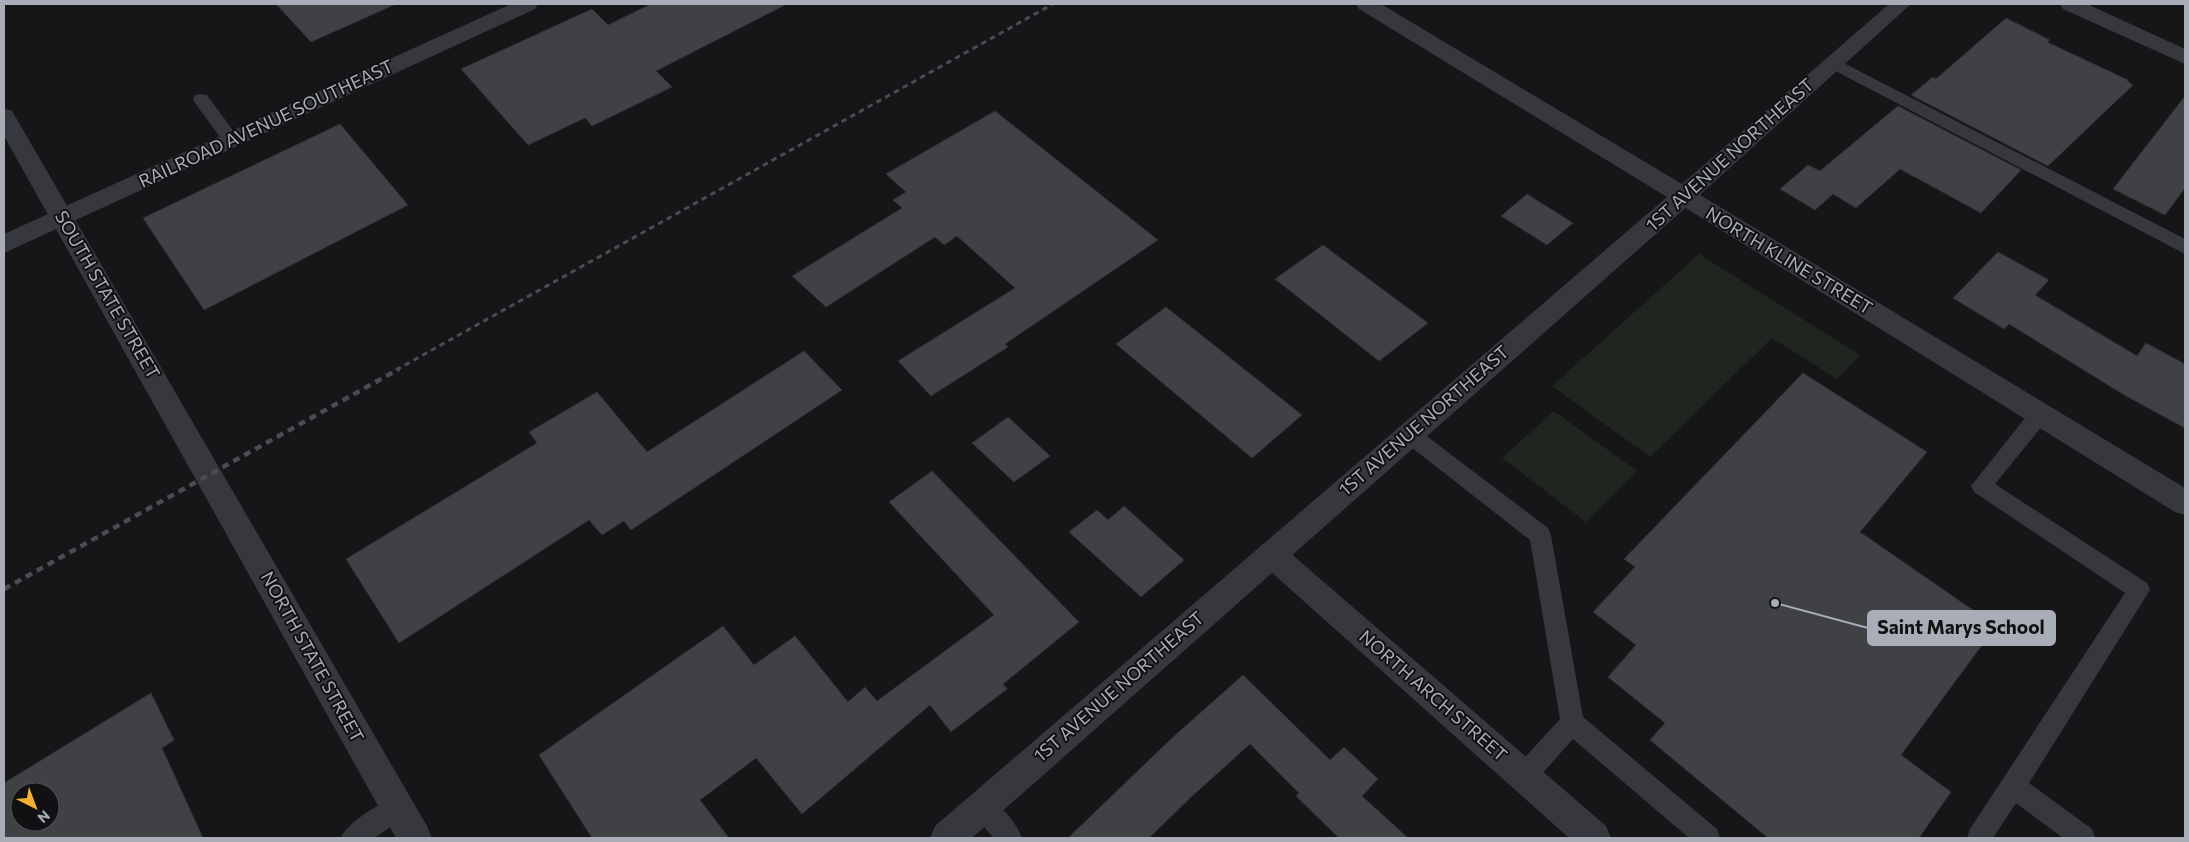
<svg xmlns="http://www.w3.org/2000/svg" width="2189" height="842" font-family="Commissioner,sans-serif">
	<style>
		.green { fill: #1e261f }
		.building { fill: #404145; stroke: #303034; fill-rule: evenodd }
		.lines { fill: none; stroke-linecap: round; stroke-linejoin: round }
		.service { fill: #37383d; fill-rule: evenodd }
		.minor { fill: #37383d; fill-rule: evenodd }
		.tertiary { fill: #37383d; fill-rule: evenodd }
		.rail-far1 { stroke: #4a4c52; stroke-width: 3; stroke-dasharray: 5.5 4.5; stroke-linecap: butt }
		.rail { stroke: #4a4c52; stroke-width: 4.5; stroke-dasharray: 7 5.5; stroke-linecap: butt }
		.labels { text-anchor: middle; stroke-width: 4; stroke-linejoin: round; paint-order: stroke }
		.street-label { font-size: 18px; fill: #a8adb8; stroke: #111113 }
		.leader { fill: none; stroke: #a8adb8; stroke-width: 2 }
		.callout-dot { fill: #a8adb8; stroke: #111113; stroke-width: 2 }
		.callout { fill: #a8adb8; stroke: #a8adb8; stroke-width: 2 }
		.callout-label { font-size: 19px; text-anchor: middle; font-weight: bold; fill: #111 }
	</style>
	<rect width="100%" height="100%" fill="#161618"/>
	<!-- green -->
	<g class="green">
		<polygon points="1699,254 1860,355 1837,379 1772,338 1650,457 1552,386"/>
		<polygon points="1554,411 1637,471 1586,522 1502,458"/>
	</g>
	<!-- building -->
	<g class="building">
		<polygon points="276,4 396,4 311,42"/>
		<polygon points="651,4 787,4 656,71 672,87 592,126 585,118 528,145 461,69 592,9 608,25"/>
		<polygon points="2006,18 2050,40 2047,42 2128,80 2127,81 2133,85 2048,166 1911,95 1933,77 1936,79"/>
		<polygon points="2185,96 2185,188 2165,215 2113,189"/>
		<polygon points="1898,106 2021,170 1981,213 1900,169 1856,208 1833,194 1815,210 1780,189 1808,165 1820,171"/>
		<polygon points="995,111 1158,240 1005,344 1008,347 931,396 898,361 1015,288 957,236 944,245 935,237 826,307 792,276 902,208 893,200 906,192 886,174"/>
		<polygon points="340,124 408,205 204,310 143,218"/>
		<polygon points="1527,194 1573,223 1547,245 1501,216"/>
		<polygon points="1323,245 1428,323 1379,361 1275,279"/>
		<polygon points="1998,252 2049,280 2035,295 2137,356 2146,343 2185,364 2185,428 2126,396 2009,324 2004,329 1953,298"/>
		<polygon points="1166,307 1302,415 1252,458 1116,344"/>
		<polygon points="804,351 842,390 631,530 624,521 602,535 589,520 399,643 346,559 537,443 529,432 597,392 647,452"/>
		<polygon points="1803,373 1927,452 1860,532 1996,626 1901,755 1951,792 1919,838 1768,838 1650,740 1665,723 1608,677 1636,645 1593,612 1635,567 1624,559"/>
		<polygon points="1008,417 1050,456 1014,482 972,443"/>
		<polygon points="932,471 1079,622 1003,684 1007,689 951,732 930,705 802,814 756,758 700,800 729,838 592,838 539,755 723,626 754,665 795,636 848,702 865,687 877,701 994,615 889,502"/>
		<polygon points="1124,506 1184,560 1141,597 1069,532 1097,510 1108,520"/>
		<polygon points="1243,675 1330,760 1344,747 1378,779 1362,796 1408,838 1339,838 1296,796 1299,793 1250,744 1189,799 1149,838 1068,838 1172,738"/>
		<path d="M 151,693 L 174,740 L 162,748 L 203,838 L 4,838 L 4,783 ZM 20,792 L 50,792 L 50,822 L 20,822 Z"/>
	</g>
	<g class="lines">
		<!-- service -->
		<g class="service">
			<polygon points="1834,58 2185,239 2185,254 1828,67 1826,63 1828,59"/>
			<polygon points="201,94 207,95 237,136 239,140 237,144 231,146 225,144 195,103 193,99 195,95"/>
			<polygon points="2040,406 2047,408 2050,414 2047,420 1995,484 2147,583 2150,590 2029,783 2092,829 2095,838 2063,838 2016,803 1993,838 1967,838 1970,829 2125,593 1974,492 1971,486 2033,408"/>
			<polygon points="1409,426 1416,428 1548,528 1551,535 1583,717 1717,829 1720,838 1689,838 1573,739 1533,784 1524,788 1515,784 1512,776 1515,768 1560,719 1530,540 1402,440 1399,434 1402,428"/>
			<path d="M 983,795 C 998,801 1017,823 1022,838 L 994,838 L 974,816 L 971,807 L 974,798 Z"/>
			<path d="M 397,796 L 406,799 L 409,808 L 406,817 L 374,838 L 341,838 C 346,823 381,802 397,796 Z"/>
		</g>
		<!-- minor -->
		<g class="minor">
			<polygon points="511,4 538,4 535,9 4,253 4,234"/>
			<polygon points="2060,4 2087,4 2185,49 2185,64 2063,9"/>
			<polygon points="1684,187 1692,190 2185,488 2185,515 2175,512 1676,202 1672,196 1676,190"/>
			<polygon points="1271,541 1281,545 1606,826 1611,838 1569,838 1261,563 1256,554 1261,545"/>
		</g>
		<!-- tertiary -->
		<g class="tertiary">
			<polygon points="1356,4 1381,4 1682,184 1889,4 1911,4 1692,202 972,838 930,838 935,826 1667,197 1359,9"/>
			<polygon points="4,108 12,111 15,116 427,826 432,838 396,838 4,136"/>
		</g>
		<!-- rail-far1 -->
		<polyline class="rail-far1" points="396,370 1053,4"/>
		<!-- rail -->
		<polyline class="rail" points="4,589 399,369"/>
	</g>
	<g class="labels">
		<!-- street labels -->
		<g class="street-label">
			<text transform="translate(266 124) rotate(-25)" y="6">RAILROAD AVENUE SOUTHEAST</text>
			<text transform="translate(1730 155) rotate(-42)" y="6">1ST AVENUE NORTHEAST</text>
			<text transform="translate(1789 261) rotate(31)" y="6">NORTH KLINE STREET</text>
			<text transform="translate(107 295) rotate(60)" y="6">SOUTH STATE STREET</text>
			<text transform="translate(1424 421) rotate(-41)" y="6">1ST AVENUE NORTHEAST</text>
			<text transform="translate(312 657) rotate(61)" y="6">NORTH STATE STREET</text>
			<text transform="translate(1119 687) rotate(-41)" y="6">1ST AVENUE NORTHEAST</text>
			<text transform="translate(1433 696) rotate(41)" y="6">NORTH ARCH STREET</text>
		</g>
	</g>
	<!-- callouts -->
	<path class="leader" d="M1775 603L1868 628"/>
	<circle class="callout-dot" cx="1775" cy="603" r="5"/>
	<rect class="callout" x="1868" y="611" width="187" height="34" rx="5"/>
	<g class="callout-label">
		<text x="1961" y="634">Saint Marys School</text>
	</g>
	<!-- border -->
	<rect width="2189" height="842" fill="none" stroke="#a8adb8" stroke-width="10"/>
	<!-- north arrow -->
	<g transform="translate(35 807) rotate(138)"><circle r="24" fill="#111113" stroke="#4d4f55"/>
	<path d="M0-4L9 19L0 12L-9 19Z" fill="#f2b134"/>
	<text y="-8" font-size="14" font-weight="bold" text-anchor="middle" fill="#a8adb8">N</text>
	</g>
</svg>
